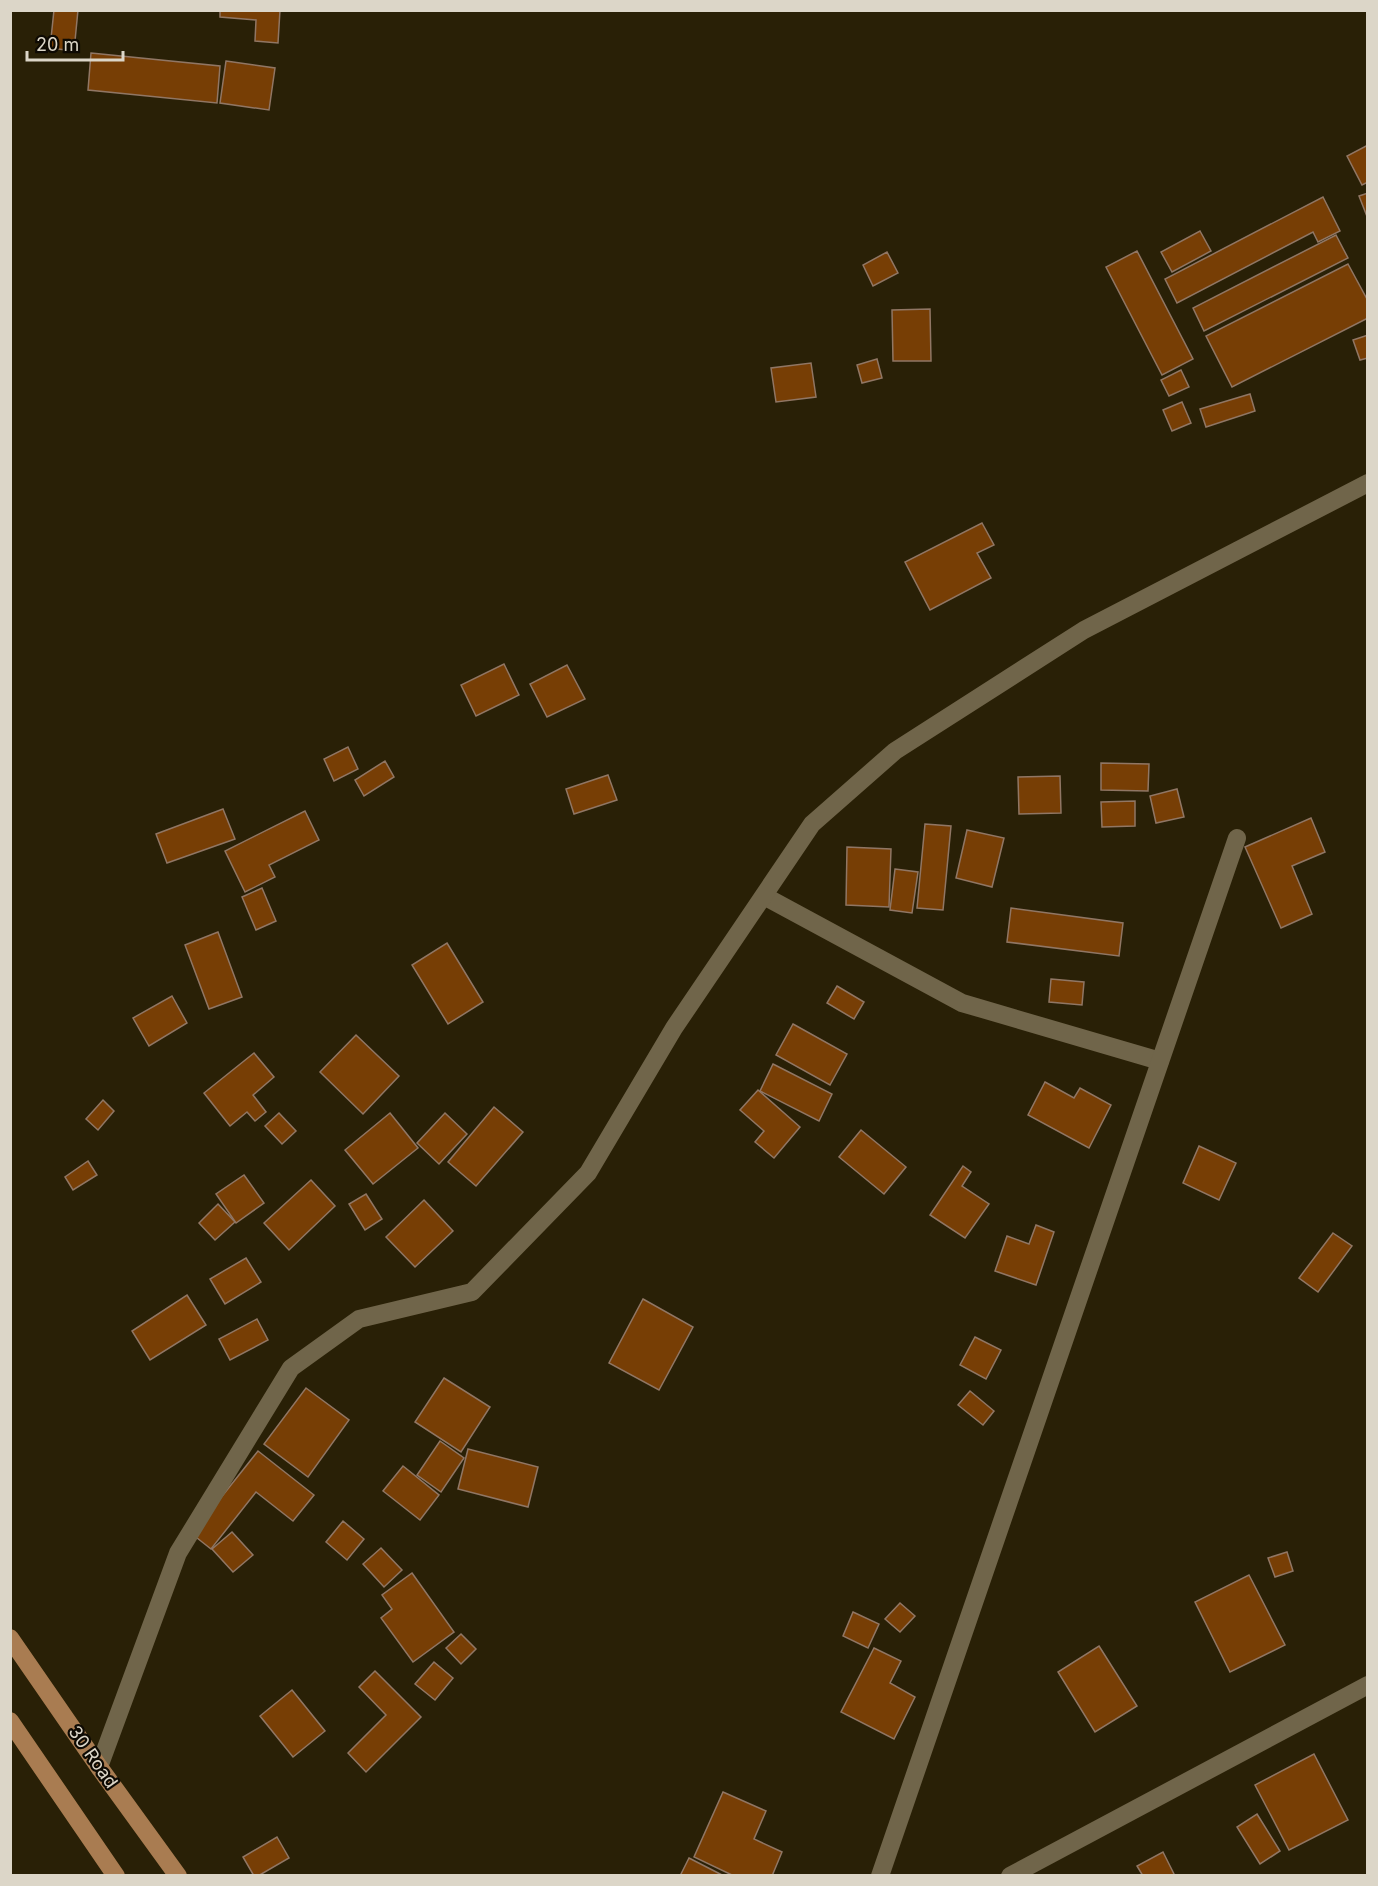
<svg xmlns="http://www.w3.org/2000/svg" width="1378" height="1886" font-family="Inter,sans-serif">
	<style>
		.building { fill: #773e05; stroke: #907664; stroke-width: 1.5 }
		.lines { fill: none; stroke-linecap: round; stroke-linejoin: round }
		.minor { stroke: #70654a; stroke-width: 18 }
		.major { stroke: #a97c51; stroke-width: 18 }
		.labels { text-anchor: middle; stroke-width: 4.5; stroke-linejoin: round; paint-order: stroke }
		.street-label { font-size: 18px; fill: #dcd6c8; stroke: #0e0a03 }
	</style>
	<rect width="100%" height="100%" fill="#292006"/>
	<!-- building -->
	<g class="building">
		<polygon points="54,10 78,10 74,51 50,48"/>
		<polygon points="220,10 280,10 278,43 255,41 256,20 220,17"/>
		<polygon points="91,53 220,66 217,103 88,90"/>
		<polygon points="226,61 275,68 269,110 220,103"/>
		<polygon points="1368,145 1368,182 1362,185 1347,156"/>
		<polygon points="1368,193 1368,219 1359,196"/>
		<polygon points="1323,197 1340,231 1318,242 1313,232 1177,303 1165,279"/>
		<polygon points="1200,231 1211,251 1172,272 1161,252"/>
		<polygon points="1336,235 1348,258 1204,331 1193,308"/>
		<polygon points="1137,251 1193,359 1162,375 1106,267"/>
		<polygon points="887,252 898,273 873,286 863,265"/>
		<polygon points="1348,264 1368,301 1368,318 1232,387 1206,336"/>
		<polygon points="930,309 931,361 893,361 892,310"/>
		<polygon points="1368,335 1368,358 1360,360 1353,340"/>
		<polygon points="877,359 882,378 862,383 857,365"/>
		<polygon points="811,363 816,397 776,402 771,368"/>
		<polygon points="1181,370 1189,387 1169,396 1161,380"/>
		<polygon points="1250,394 1255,411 1206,427 1200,409"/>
		<polygon points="1182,402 1191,423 1172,431 1163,410"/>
		<polygon points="982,523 994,545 977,553 991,578 930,610 905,562"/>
		<polygon points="504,664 519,695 476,716 461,685"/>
		<polygon points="567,665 585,699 547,717 530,684"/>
		<polygon points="348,747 358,769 334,781 324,759"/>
		<polygon points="385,761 394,777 364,796 355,780"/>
		<polygon points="1101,763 1149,764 1148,791 1101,790"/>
		<polygon points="608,775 617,800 574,814 566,789"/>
		<polygon points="1060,776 1061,813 1019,814 1018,777"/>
		<polygon points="1177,789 1184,817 1156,823 1150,796"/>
		<polygon points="1135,801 1135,826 1102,827 1101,802"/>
		<polygon points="223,809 235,839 167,863 156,834"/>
		<polygon points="305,811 319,840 269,865 275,877 245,892 225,851"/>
		<polygon points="1311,818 1325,852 1292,866 1312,914 1281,928 1245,847"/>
		<polygon points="925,824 951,826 943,910 917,908"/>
		<polygon points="967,830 1004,838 992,887 956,878"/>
		<polygon points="847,847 891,849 889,907 846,905"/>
		<polygon points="895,869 918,872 912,913 890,910"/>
		<polygon points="262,888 276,921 256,930 242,897"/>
		<polygon points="1011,908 1123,923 1119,956 1007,942"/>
		<polygon points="218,932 242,997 209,1009 185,945"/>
		<polygon points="447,943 483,1002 448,1024 412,965"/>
		<polygon points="1051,979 1084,982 1082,1005 1049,1002"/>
		<polygon points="837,986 864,1002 854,1019 827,1003"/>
		<polygon points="172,996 187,1023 149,1046 133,1018"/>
		<polygon points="793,1024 847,1054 830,1085 776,1055"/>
		<polygon points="356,1035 399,1076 363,1114 320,1072"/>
		<polygon points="254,1053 274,1077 253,1095 266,1112 255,1121 247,1112 230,1126 204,1093"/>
		<polygon points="773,1064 832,1094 819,1121 760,1091"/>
		<polygon points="1045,1082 1074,1098 1080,1088 1111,1105 1089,1148 1028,1115"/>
		<polygon points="758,1090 800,1127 774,1158 755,1142 764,1131 740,1110"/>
		<polygon points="103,1100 114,1111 98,1130 86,1119"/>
		<polygon points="494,1107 523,1132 476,1186 448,1162"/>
		<polygon points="279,1113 296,1131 282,1144 265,1126"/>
		<polygon points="390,1113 418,1148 373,1184 345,1150"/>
		<polygon points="445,1113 467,1134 439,1164 417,1143"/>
		<polygon points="861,1130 906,1167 884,1194 839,1157"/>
		<polygon points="1199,1146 1236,1163 1219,1200 1183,1183"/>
		<polygon points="88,1161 97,1175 73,1190 65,1177"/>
		<polygon points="963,1166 971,1172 962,1186 989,1204 965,1238 930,1215"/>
		<polygon points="244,1175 264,1203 236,1223 216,1194"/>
		<polygon points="311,1180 335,1206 289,1250 264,1223"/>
		<polygon points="366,1194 382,1219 365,1230 349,1204"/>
		<polygon points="424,1200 453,1231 415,1267 386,1237"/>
		<polygon points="218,1204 235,1222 215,1240 199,1223"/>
		<polygon points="1036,1225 1054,1232 1036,1285 995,1271 1007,1236 1029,1244"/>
		<polygon points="1333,1233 1352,1246 1318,1292 1299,1278"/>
		<polygon points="246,1258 261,1282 225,1304 210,1279"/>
		<polygon points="187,1295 206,1325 150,1360 132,1331"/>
		<polygon points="643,1299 693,1327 659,1390 609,1363"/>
		<polygon points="257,1319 268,1340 230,1360 219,1339"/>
		<polygon points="975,1337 1001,1350 986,1379 960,1365"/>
		<polygon points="444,1378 490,1407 461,1452 415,1422"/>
		<polygon points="306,1388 349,1420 308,1477 264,1444"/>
		<polygon points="970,1391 994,1411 983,1425 958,1405"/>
		<polygon points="440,1441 464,1458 441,1492 417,1475"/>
		<polygon points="468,1449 538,1467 528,1507 458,1489"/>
		<polygon points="258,1451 314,1495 293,1521 256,1492 211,1549 192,1534"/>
		<polygon points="403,1466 439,1495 420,1520 383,1491"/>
		<polygon points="343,1521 364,1539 347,1560 326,1542"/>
		<polygon points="232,1532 253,1555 233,1572 212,1549"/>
		<polygon points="381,1548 402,1570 384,1587 363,1564"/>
		<polygon points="1287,1552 1293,1571 1275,1577 1268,1558"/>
		<polygon points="412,1573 454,1632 413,1662 381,1618 392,1609 382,1595"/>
		<polygon points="1249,1575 1285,1645 1230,1672 1195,1602"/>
		<polygon points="900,1603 915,1616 900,1632 885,1619"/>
		<polygon points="853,1612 879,1624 868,1648 843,1636"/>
		<polygon points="461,1634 476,1649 461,1664 446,1648"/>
		<polygon points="1099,1646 1137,1706 1095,1732 1058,1672"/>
		<polygon points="874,1648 901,1661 890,1683 915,1697 894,1739 841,1712"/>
		<polygon points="434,1662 453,1678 435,1700 415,1684"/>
		<polygon points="375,1671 421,1717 366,1772 348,1753 386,1715 359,1687"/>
		<polygon points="292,1690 325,1731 293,1757 260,1716"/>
		<polygon points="1314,1754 1348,1820 1289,1850 1255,1785"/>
		<polygon points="723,1792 766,1811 754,1839 782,1852 772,1876 734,1876 694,1857"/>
		<polygon points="1257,1814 1280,1851 1260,1864 1237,1827"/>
		<polygon points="277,1837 289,1858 258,1876 254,1876 243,1857"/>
		<polygon points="1163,1852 1175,1876 1143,1876 1137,1866"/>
		<polygon points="689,1858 724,1876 680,1876"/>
	</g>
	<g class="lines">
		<!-- minor -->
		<g class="minor">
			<polyline points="764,896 962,1003 1160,1061"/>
			<polyline points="99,1767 178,1553 291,1368 359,1319 472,1292 588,1173 674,1028 812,824 895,751 1084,630 1368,483"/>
			<polyline points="880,1876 1237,838"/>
			<polyline points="1010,1876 1368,1685"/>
		</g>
		<!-- major -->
		<g class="major">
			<polyline points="10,1638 99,1767 178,1876"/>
			<polyline points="10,1721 116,1876"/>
		</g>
	</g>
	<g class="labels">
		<!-- street labels -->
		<g class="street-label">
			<text transform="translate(93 1757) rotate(55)" y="6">30 Road</text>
		</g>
	</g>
	<!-- border -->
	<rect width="1378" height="1886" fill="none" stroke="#dcd6c8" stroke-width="24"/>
	<!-- scale -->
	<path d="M27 51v9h96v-9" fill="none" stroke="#dcd6c8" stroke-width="3"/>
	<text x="36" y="51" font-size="18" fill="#dcd6c8" stroke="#0e0a03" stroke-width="4.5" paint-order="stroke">20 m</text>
</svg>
